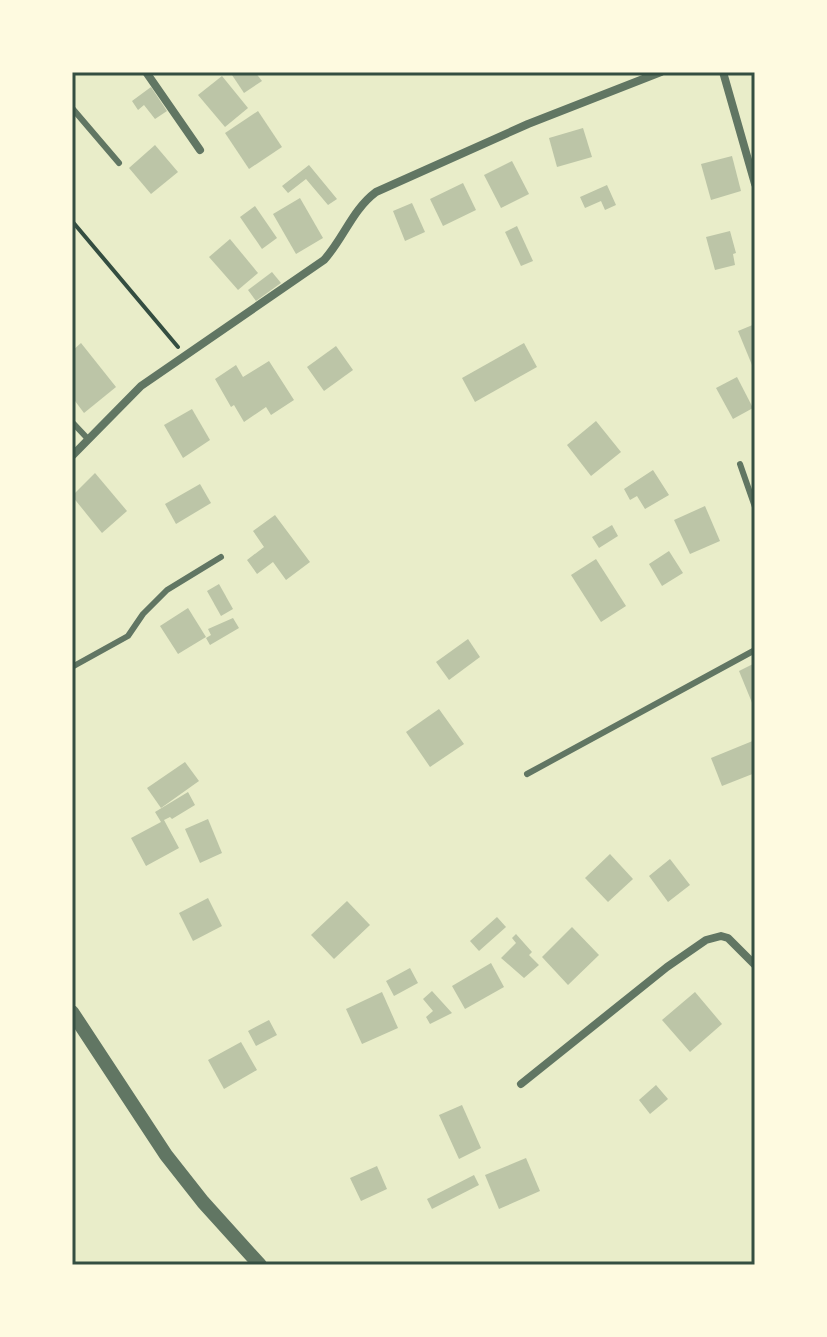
<svg xmlns="http://www.w3.org/2000/svg" width="827" height="1337" font-family="'Varela Round',sans-serif">
	<style>
		.building { fill: #bcc5a7 }
		.lines { fill: none; stroke-linecap: round; stroke-linejoin: round }
		.path { stroke: #344e41; stroke-width: 4 }
		.service { stroke: #617663; stroke-width: 6 }
		.minor { stroke: #617663; stroke-width: 8 }
		.tertiary { stroke: #617663; stroke-width: 14 }
		.neatline { fill: none; stroke: #344e41; stroke-width: 3 }
	</style>
	<rect width="100%" height="100%" fill="#e9edc9"/>
	<!-- building -->
	<g class="building">
		<polygon points="230,72 255,72 262,81 244,93"/>
		<polygon points="222,76 248,108 225,127 198,95"/>
		<polygon points="151,87 167,111 155,119 144,105 138,110 132,101"/>
		<polygon points="258,111 282,147 249,169 225,133"/>
		<polygon points="583,128 592,157 557,167 549,138"/>
		<polygon points="155,145 178,172 151,194 129,168"/>
		<polygon points="732,156 741,191 711,200 701,164"/>
		<polygon points="512,161 529,194 501,208 484,175"/>
		<polygon points="309,165 337,199 328,205 306,179 288,193 282,186"/>
		<polygon points="463,183 476,210 443,226 430,199"/>
		<polygon points="607,185 616,205 605,210 601,201 585,208 580,197"/>
		<polygon points="300,198 323,238 296,254 273,214"/>
		<polygon points="412,203 425,232 405,241 393,211"/>
		<polygon points="255,206 277,238 262,249 240,217"/>
		<polygon points="517,226 533,261 521,266 505,232"/>
		<polygon points="730,231 736,253 733,254 735,265 715,270 706,237"/>
		<polygon points="230,239 258,273 238,290 209,257"/>
		<polygon points="272,272 281,283 256,301 248,290"/>
		<polygon points="755,324 755,364 752,365 738,331"/>
		<polygon points="81,343 116,387 84,413 72,397 72,351"/>
		<polygon points="524,343 537,367 475,402 462,378"/>
		<polygon points="336,346 353,370 324,391 307,367"/>
		<polygon points="269,361 294,400 271,415 266,407 244,422 234,405 231,407 215,379 236,365 243,377"/>
		<polygon points="737,377 753,408 733,419 716,388"/>
		<polygon points="192,409 210,440 183,458 164,425"/>
		<polygon points="596,421 621,452 591,476 567,445"/>
		<polygon points="653,470 669,495 645,509 637,496 630,500 624,489"/>
		<polygon points="95,473 127,511 102,533 72,496"/>
		<polygon points="200,484 211,503 176,524 165,504"/>
		<polygon points="705,506 720,541 690,554 674,520"/>
		<polygon points="275,515 310,562 286,580 273,562 257,574 247,560 264,547 253,531"/>
		<polygon points="612,525 618,536 599,548 592,537"/>
		<polygon points="669,551 683,573 662,586 649,564"/>
		<polygon points="596,559 626,606 601,622 571,575"/>
		<polygon points="219,584 233,609 221,616 207,591"/>
		<polygon points="188,608 206,637 178,654 160,626"/>
		<polygon points="233,618 239,628 210,645 206,638 211,635 208,629"/>
		<polygon points="468,639 480,657 449,680 436,662"/>
		<polygon points="755,663 755,710 739,671"/>
		<polygon points="439,709 464,744 430,767 406,732"/>
		<polygon points="755,740 755,773 722,786 711,758"/>
		<polygon points="185,762 199,781 161,808 147,788"/>
		<polygon points="188,792 195,805 172,819 170,817 164,820 179,848 146,866 131,838 161,822 155,812"/>
		<polygon points="208,819 222,853 200,863 185,829"/>
		<polygon points="610,854 633,879 608,902 585,878"/>
		<polygon points="670,859 690,885 668,902 649,876"/>
		<polygon points="208,898 222,926 193,941 179,913"/>
		<polygon points="347,901 370,925 334,959 311,935"/>
		<polygon points="497,917 506,927 479,951 470,941"/>
		<polygon points="572,927 599,955 568,985 542,957"/>
		<polygon points="516,934 532,952 529,955 539,965 524,978 501,958 516,943 512,938"/>
		<polygon points="491,963 504,987 465,1009 452,986"/>
		<polygon points="410,968 418,983 394,996 386,981"/>
		<polygon points="432,991 452,1013 430,1024 426,1017 433,1011 423,999"/>
		<polygon points="382,992 398,1028 362,1044 346,1009"/>
		<polygon points="695,992 722,1024 690,1052 662,1020"/>
		<polygon points="269,1020 277,1035 256,1046 248,1031"/>
		<polygon points="241,1042 257,1070 224,1089 208,1060"/>
		<polygon points="656,1085 668,1099 650,1114 639,1100"/>
		<polygon points="462,1105 481,1148 459,1159 439,1115"/>
		<polygon points="526,1158 540,1191 499,1209 485,1175"/>
		<polygon points="377,1166 387,1189 361,1201 350,1178"/>
		<polygon points="474,1175 479,1185 432,1209 427,1199"/>
	</g>
	<g class="lines">
		<!-- path -->
		<polyline class="path" points="72,221 178,347"/>
		<!-- service -->
		<g class="service">
			<polyline points="72,108 119,163"/>
			<polyline points="72,422 88,439"/>
			<polyline points="740,464 755,507"/>
			<polyline points="72,667 128,636 143,614 167,590 221,557"/>
			<polyline points="527,774 755,650"/>
		</g>
		<!-- minor -->
		<g class="minor">
			<polyline points="146,72 200,150"/>
			<polyline points="723,72 755,184"/>
			<path d="M 72,456 L 141,386 L 324,260 C 344,238 352,210 376,192 L 528,124 L 661,72"/>
			<polyline points="521,1084 667,967 706,940 721,936 728,938 755,965"/>
		</g>
		<!-- tertiary -->
		<polyline class="tertiary" points="72,1012 166,1155 203,1202 260,1265"/>
	</g>
	<!-- border -->
	<rect width="827" height="1337" fill="none" stroke="#fefae0" stroke-width="148"/>
	<rect x="74" y="74" width="679" height="1189" class="neatline"/>
</svg>
